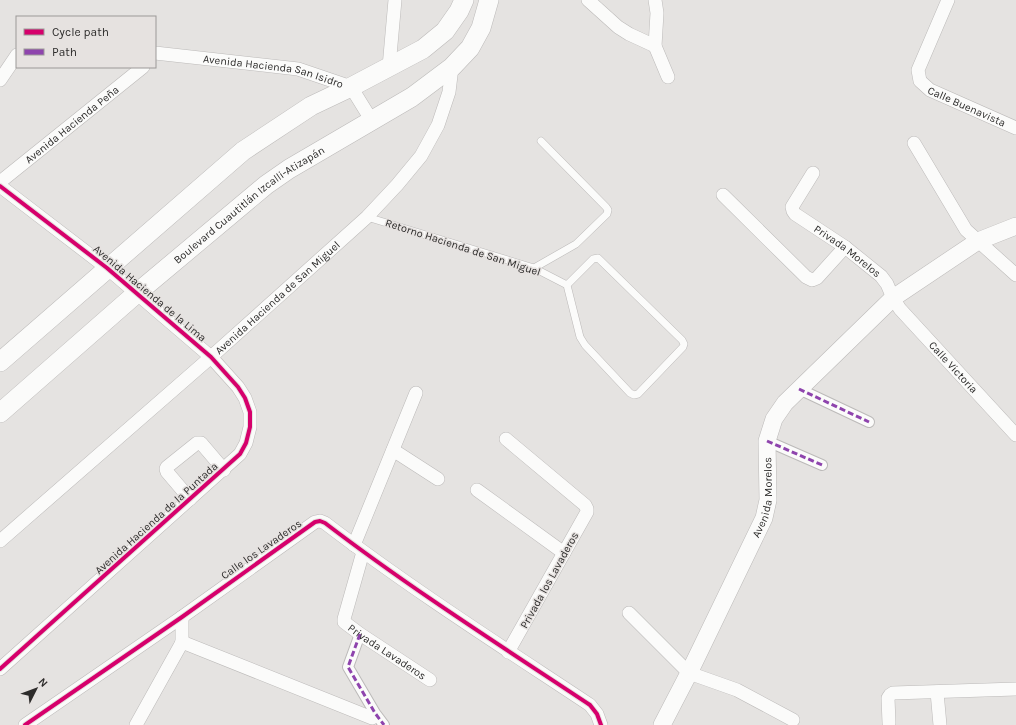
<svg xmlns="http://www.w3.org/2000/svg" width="1016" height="725" font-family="Karla,sans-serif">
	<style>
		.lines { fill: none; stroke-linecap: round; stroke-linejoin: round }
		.service-casing { stroke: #bcbab9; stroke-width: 8 }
		.pedestrian-casing { stroke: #bcbab9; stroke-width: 12 }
		.minor-casing { stroke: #bcbab9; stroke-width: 14 }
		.tertiary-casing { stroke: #bcbab9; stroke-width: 18 }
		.secondary-casing { stroke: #bcbab9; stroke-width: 20 }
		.service { stroke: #fbfbfa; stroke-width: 7 }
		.pedestrian { stroke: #fbfbfa; stroke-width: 10 }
		.minor { stroke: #fbfbfa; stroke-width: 13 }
		.tertiary { stroke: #fbfbfa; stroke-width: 17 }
		.secondary { stroke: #fbfbfa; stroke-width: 19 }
		.quiet { stroke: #8e44ad; stroke-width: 3; stroke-dasharray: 6 3; stroke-linecap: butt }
		.cycleway-casing { stroke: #e6e2e0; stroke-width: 6 }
		.cycleway { stroke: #d6006c; stroke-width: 4 }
		.labels { text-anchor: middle; stroke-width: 3; stroke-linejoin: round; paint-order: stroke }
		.street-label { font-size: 11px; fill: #2d2c2b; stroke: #e6e2e0 }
	</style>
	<rect width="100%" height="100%" fill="#e5e3e1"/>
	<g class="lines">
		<!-- service casing -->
		<g class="service-casing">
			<g id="service">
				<polyline points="367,217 534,268 567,285 580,337 585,345 630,393 634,395 638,394 683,347 684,344 682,340 598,258 593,259 567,285"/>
				<polyline points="534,268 576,244 607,214 608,210 606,207 541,141"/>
			</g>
		</g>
		<!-- pedestrian casing -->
		<g class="pedestrian-casing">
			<g id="pedestrian">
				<polyline points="799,389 869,422"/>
				<polyline points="767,441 822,465"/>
				<polyline points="360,634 348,667 375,713 384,725"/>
			</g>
		</g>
		<!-- minor casing -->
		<g class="minor-casing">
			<g id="minor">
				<polyline points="588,0 618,27 629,34 655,46"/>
				<polyline points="655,0 657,13 655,46 668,77"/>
				<path id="s1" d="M 948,0 L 918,70 L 920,81 L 930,90 L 1016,128"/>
				<path id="s2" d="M 155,53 L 298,69 L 351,87 L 372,121"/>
				<polyline points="389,67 395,0"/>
				<polyline points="0,80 17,55"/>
				<polyline points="914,143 966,230 1016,275"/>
				<path id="s3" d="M 813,173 L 792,207 L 793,211 L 795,214 L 845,247 L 881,276 L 887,284 L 893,298 L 900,309 L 1016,435"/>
				<path id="s4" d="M 0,182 L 143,67"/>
				<polyline points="0,186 107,268 211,357 238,387 245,398 250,412 250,427 246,443 240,454 0,669"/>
				<polyline points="723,195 806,277 812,280 817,278 845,247"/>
				<polyline points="506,439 585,505 587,509 587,512 508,652"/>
				<polyline points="393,450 438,479"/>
				<polyline points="477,490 564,553"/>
				<polyline points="190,499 167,472 166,469 167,467 197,443 201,443 224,470"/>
				<path id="s5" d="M 0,541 L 211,357 L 367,217 L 397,185 L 421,156 L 438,125 L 449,92 L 452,67"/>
				<polyline points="354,545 416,393"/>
				<path id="s6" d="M 363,552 L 344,619 L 344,622 L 360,634 L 430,680"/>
				<polyline points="629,613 689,673 737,690 793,720"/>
				<polyline points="182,642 372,718"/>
				<polyline points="937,692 940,725"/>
				<polyline points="889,723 888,698 890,695 893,693 1016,689"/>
				<path d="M 25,725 L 182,617 L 315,522 L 320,521 L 325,523 C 410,588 501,646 590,705 L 597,714 L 601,725"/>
				<polyline points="136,725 180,646 182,642 182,617"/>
			</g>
		</g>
		<!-- tertiary casing -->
		<g class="tertiary-casing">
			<g id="tertiary">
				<path id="s7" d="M 662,725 L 689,673 L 764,518 L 768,500 L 767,441 L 774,419 L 785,403 L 893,298 L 978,241 L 1016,226"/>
			</g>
		</g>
		<!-- secondary casing -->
		<g class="secondary-casing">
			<g id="secondary">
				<polyline points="0,362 243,151 311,106 351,87 423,49 445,31 459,11 464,0"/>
				<path id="s8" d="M 0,413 L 137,293 L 266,185 L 289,169 L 412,97 L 452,67 L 470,48 L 481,28 L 489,0"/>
			</g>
		</g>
		<!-- service -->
		<use href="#service" class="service"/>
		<!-- pedestrian -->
		<use href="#pedestrian" class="pedestrian"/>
		<!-- minor -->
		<use href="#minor" class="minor"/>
		<!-- tertiary -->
		<use href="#tertiary" class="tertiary"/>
		<!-- secondary -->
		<use href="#secondary" class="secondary"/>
		<!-- quiet -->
		<g class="quiet">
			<polyline points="799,389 869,422"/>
			<polyline points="767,441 822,465"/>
			<polyline points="360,634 348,667 375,713 384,725"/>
		</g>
		<!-- cycleway casing -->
		<g class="cycleway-casing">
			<g id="cycleway">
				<polyline points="0,186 107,268 211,357 238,387 245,398 250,412 250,427 246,443 240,454 0,669"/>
				<path d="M 25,725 L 182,617 L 315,522 L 320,521 L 325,523 C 410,588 501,646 590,705 L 597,714 L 601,725"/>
			</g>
		</g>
		<!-- cycleway -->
		<use href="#cycleway" class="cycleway"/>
	</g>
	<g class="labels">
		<!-- street labels -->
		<g class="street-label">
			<text dy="4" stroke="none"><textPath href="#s2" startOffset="120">Avenida Hacienda San Isidro</textPath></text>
			<text dy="4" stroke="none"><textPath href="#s1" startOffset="141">Calle Buenavista</textPath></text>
			<text dy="4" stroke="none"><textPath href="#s4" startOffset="92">Avenida Hacienda Peña</textPath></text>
			<text dy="4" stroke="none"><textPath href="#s8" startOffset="325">Boulevard Cuautitlán Izcalli-Atizapán</textPath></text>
			<text transform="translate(463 247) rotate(18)" y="4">Retorno Hacienda de San Miguel</text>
			<text dy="4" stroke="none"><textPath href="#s3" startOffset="112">Privada Morelos</textPath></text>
			<text transform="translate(150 293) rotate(40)" y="4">Avenida Hacienda de la Lima</text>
			<text dy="4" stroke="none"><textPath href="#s5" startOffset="369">Avenida Hacienda de San Miguel</textPath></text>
			<text dy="4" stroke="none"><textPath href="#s3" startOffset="271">Calle Victoria</textPath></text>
			<text dy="4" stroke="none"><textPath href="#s7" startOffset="251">Avenida Morelos</textPath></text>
			<text transform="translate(156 518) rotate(-42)" y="4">Avenida Hacienda de la Puntada</text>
			<text transform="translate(261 549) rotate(-35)" y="4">Calle los Lavaderos</text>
			<text transform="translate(549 580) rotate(-61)" y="4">Privada los Lavaderos</text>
			<text dy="4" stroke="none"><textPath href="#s6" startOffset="125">Privada Lavaderos</textPath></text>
		</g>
	</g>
	<!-- legend -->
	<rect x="16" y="16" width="140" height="52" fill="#e6e2e0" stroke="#9c9998"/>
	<rect x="24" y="29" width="20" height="6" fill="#d6006c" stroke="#9c9998"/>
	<text x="52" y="36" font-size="12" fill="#2d2c2b">Cycle path</text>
	<rect x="24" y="49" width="20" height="6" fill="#8e44ad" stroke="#9c9998"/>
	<text x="52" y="56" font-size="12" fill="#2d2c2b">Path</text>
	<!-- north arrow -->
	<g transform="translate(36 689) rotate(48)" stroke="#e6e2e0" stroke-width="3" paint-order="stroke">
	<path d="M0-3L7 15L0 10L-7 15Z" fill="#2d2c2b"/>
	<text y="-6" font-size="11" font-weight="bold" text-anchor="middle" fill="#2d2c2b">N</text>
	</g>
</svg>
